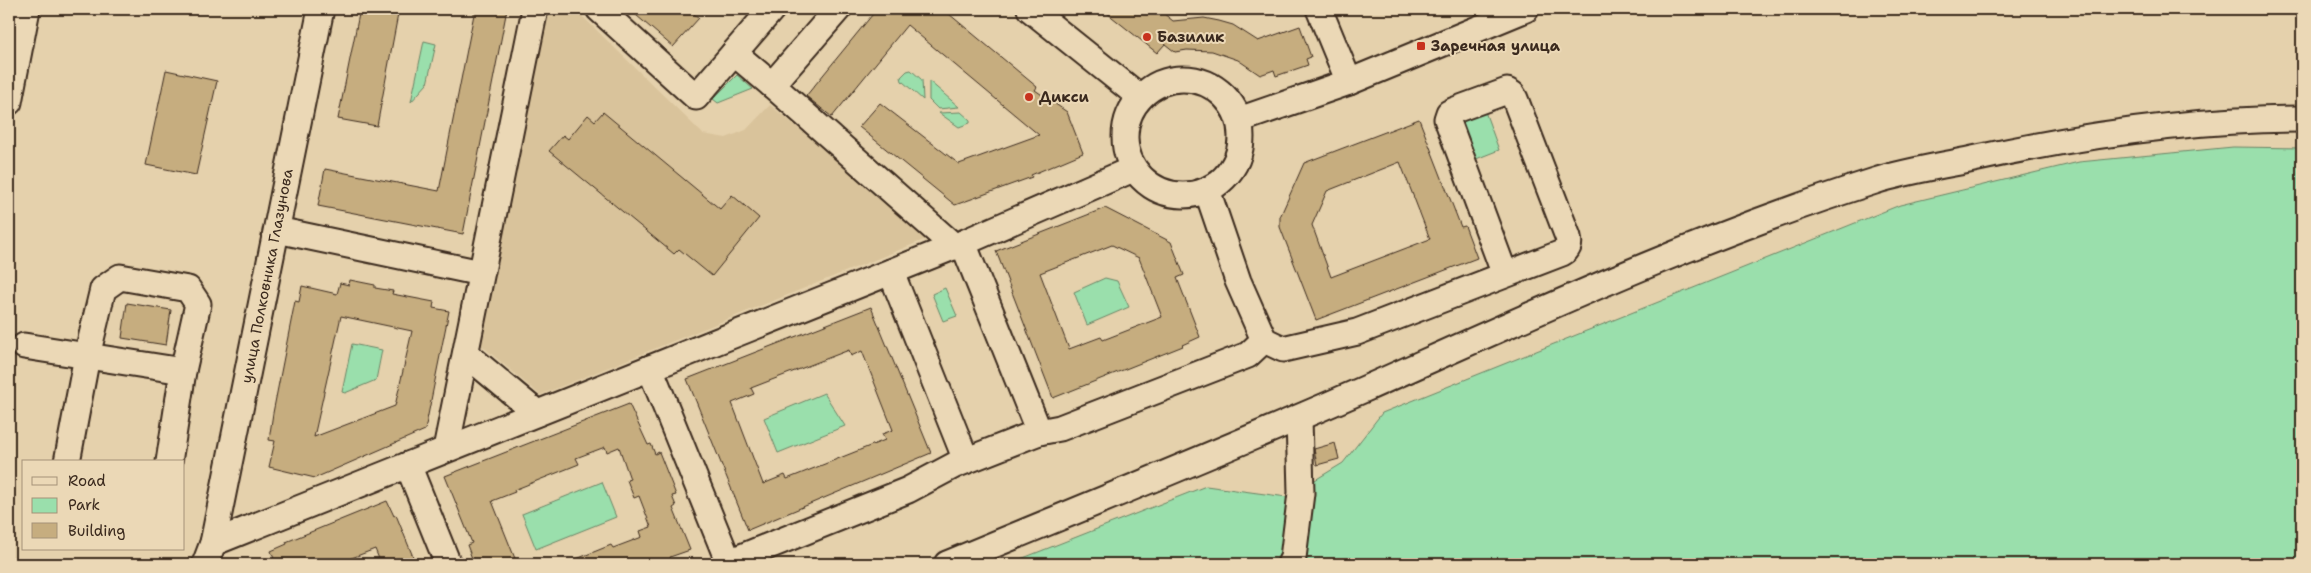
<svg xmlns="http://www.w3.org/2000/svg" width="2311" height="573" font-family="'Shantell Sans',sans-serif">
	<style>
		.built { fill: #d9c39b }
		.green { fill: #9adfac; stroke: #6a8465 }
		.building { fill: #c6ad7f; stroke: #3b2a1e; fill-rule: evenodd }
		.lines { fill: none; stroke-linecap: round; stroke-linejoin: round }
		.minor-casing { stroke: #3b2a1e; stroke-width: 29 }
		.minor { stroke: #ebd8b6; stroke-width: 25 }
		.poi-dot { fill: #c8321e; stroke: #ebd8b6; stroke-width: 2 }
		.labels { text-anchor: middle; stroke-width: 4; stroke-linejoin: round; paint-order: stroke }
		.poi-label { font-size: 15px; font-weight: bold; fill: #3b2a1e; stroke: #ebd8b6; text-anchor: start }
		.street-label { font-size: 15px; fill: #3b2a1e; stroke: #ebd8b6 }
	</style>
	<rect width="100%" height="100%" fill="#e5d1ac"/>
	<filter id="ink" filterUnits="userSpaceOnUse"><feTurbulence type="fractalNoise" baseFrequency=".02" numOctaves="2"/><feDisplacementMap in="SourceGraphic" scale="10" xChannelSelector="R" yChannelSelector="G"/><feConvolveMatrix kernelMatrix="1 2 1 2 8 2 1 2 1" color-interpolation-filters="sRGB"/></filter>
	<g filter="url(#ink)">
		<!-- built -->
		<polygon class="built" points="544,10 581,15 703,134 726,138 746,130 770,105 931,237 540,395 481,345"/>
		<!-- green -->
		<g class="green">
			<polygon points="424,41 436,44 427,84 411,102"/>
			<polygon points="911,70 922,80 923,100 902,81 901,77 907,71"/>
			<polygon points="737,75 753,89 718,103 713,99"/>
			<polygon points="929,81 959,107 938,109 929,100"/>
			<polygon points="1483,106 1499,150 1471,161 1454,117"/>
			<polygon points="961,112 970,120 970,123 959,127 939,113"/>
			<polygon points="2233,147 2302,148 2302,564 1008,564 1206,486 1287,497 1343,463 1382,413 1900,205 2079,162"/>
			<polygon points="1105,278 1117,281 1129,307 1087,325 1074,292"/>
			<polygon points="945,288 957,316 943,321 932,294"/>
			<polygon points="352,344 382,350 376,380 345,393 342,392"/>
			<polygon points="824,393 845,426 778,453 764,418"/>
			<polygon points="602,482 616,517 536,549 522,514"/>
		</g>
		<!-- building -->
		<g class="building">
			<polygon points="360,9 399,9 377,126 338,119"/>
			<polygon points="475,9 507,9 463,234 318,206 325,169 439,191"/>
			<polygon points="629,9 688,9 699,18 673,47"/>
			<polygon points="877,9 943,9 1037,87 1035,90 1067,112 1083,153 1031,175 1032,177 955,205 859,127 880,103 959,164 1039,135 907,25 832,117 806,96"/>
			<polygon points="1102,9 1158,9 1173,21 1204,18 1219,21 1233,25 1258,41 1300,26 1311,57 1306,59 1308,65 1276,76 1274,70 1260,75 1238,60 1212,51 1187,50 1175,52 1165,44 1157,53"/>
			<polygon points="166,70 217,81 196,175 146,165"/>
			<polygon points="603,112 720,209 732,195 759,218 712,276 679,249 674,254 549,151 563,135 568,139 588,115 595,121"/>
			<path d="M 1419,119 L 1461,227 L 1465,226 L 1477,258 L 1316,320 L 1280,227 L 1280,217 L 1304,163 ZM 1400,162 L 1430,239 L 1331,277 L 1312,225 L 1327,191 Z"/>
			<path d="M 1105,208 L 1171,242 L 1184,275 L 1177,278 L 1200,337 L 1182,345 L 1183,346 L 1053,398 L 996,251 ZM 1112,245 L 1139,258 L 1162,317 L 1103,340 L 1101,337 L 1069,349 L 1040,273 Z"/>
			<path d="M 350,280 L 375,285 L 375,288 L 393,291 L 392,294 L 434,302 L 433,308 L 449,311 L 425,430 L 315,478 L 269,467 L 275,441 L 269,440 L 273,413 L 295,301 L 299,302 L 302,286 L 337,294 L 340,283 L 349,285 ZM 341,316 L 412,331 L 395,406 L 314,437 Z"/>
			<polygon points="127,303 171,310 166,345 122,338"/>
			<path d="M 871,307 L 931,453 L 748,530 L 687,379 ZM 849,350 L 851,356 L 862,351 L 893,430 L 882,434 L 885,440 L 787,479 L 785,475 L 763,484 L 732,403 L 754,394 L 751,388 Z"/>
			<polygon points="629,404 648,445 651,444 655,454 659,452 676,495 672,496 676,506 673,508 690,550 670,557 671,560 661,564 564,564 611,545 613,548 642,537 640,531 651,527 639,496 634,498 627,480 630,479 619,447 607,452 605,447 576,458 579,464 514,490 515,492 492,501 516,561 507,564 474,564 467,545 472,543 445,476"/>
			<polygon points="1335,443 1339,459 1317,465 1314,449"/>
			<polygon points="387,501 394,516 396,515 416,564 381,564 375,549 336,564 276,564 271,551 287,544 286,542"/>
		</g>
		<g class="lines">
			<!-- minor casing -->
			<g class="minor-casing">
				<g id="minor">
					<polyline points="599,9 696,97 772,9"/>
					<polyline points="1030,9 1140,97"/>
					<polyline points="1319,9 1349,82"/>
					<polyline points="734,53 772,85 838,9"/>
					<circle cx="1183" cy="137" r="58"/>
					<polyline points="772,85 955,247"/>
					<polyline points="9,102 27,9"/>
					<polyline points="1239,120 1349,82 1526,9"/>
					<path d="M 1207,190 L 1238,281 L 1264,340 L 1283,349 L 1357,332 L 1562,253 C 1568,250 1570,245 1568,237 L 1515,99 L 1512,94 L 1507,91 L 1455,110 L 1449,113 L 1447,119 L 1505,275"/>
					<polyline points="277,230 481,273"/>
					<polyline points="963,243 1039,432"/>
					<polyline points="891,272 966,460"/>
					<polyline points="24,346 183,371"/>
					<polyline points="466,354 537,413"/>
					<polyline points="650,368 729,563"/>
					<polyline points="446,449 535,9"/>
					<polyline points="67,462 87,356 103,289 120,277 188,289 198,304 183,371 169,462"/>
					<polyline points="408,465 448,564"/>
					<polyline points="213,543 963,243 1133,169"/>
					<polyline points="205,564 213,543 321,9"/>
					<polyline points="724,564 908,490 955,465 1039,432 1060,428 1248,355 1264,340"/>
					<path d="M 947,564 C 1087,506 1228,449 1367,388 C 1533,314 1701,236 1875,181 C 1907,171 1941,166 1973,159 C 2082,135 2190,119 2302,119"/>
					<polyline points="1290,564 1293,558 1301,493 1299,418"/>
				</g>
			</g>
			<!-- minor -->
			<use href="#minor" class="minor"/>
		</g>
	</g>
	<!-- markers -->
	<g class="poi-dot">
		<circle cx="1147" cy="37" r="5"/>
		<rect x="1416" y="41" width="10" height="10" rx="2.5"/>
		<circle cx="1029" cy="97" r="5"/>
	</g>
	<g class="labels">
		<!-- poi labels -->
		<g class="poi-label">
			<text x="1157" y="42">Базилик</text>
			<text x="1431" y="51">Заречная улица</text>
			<text x="1039" y="102">Дикси</text>
		</g>
		<!-- street labels -->
		<g class="street-label">
			<text transform="translate(267 276) rotate(-79)" y="5">улица Полковника Глазунова</text>
		</g>
	</g>
	<!-- margin -->
	<rect width="2311" height="573" fill="none" stroke="#ebd8b6" stroke-width="30"/>
	<rect x="15" y="15" width="2281" height="543" fill="none" stroke="#3b2a1e" stroke-width="2" filter="url(#ink)"/>
	<!-- legend -->
	<rect x="22" y="460" width="162" height="90" fill="#ebd8b6" stroke="#a59279"/>
	<rect x="32" y="477" width="25" height="8" fill="#ebd8b6" stroke="#a59279"/>
	<text x="68" y="486" font-size="15" fill="#3b2a1e">Road</text>
	<rect x="32" y="498" width="25" height="15" fill="#9adfac" stroke="#a59279"/>
	<text x="68" y="510" font-size="15" fill="#3b2a1e">Park</text>
	<rect x="32" y="523" width="25" height="15" fill="#c6ad7f" stroke="#a59279"/>
	<text x="68" y="536" font-size="15" fill="#3b2a1e">Building</text>
</svg>
